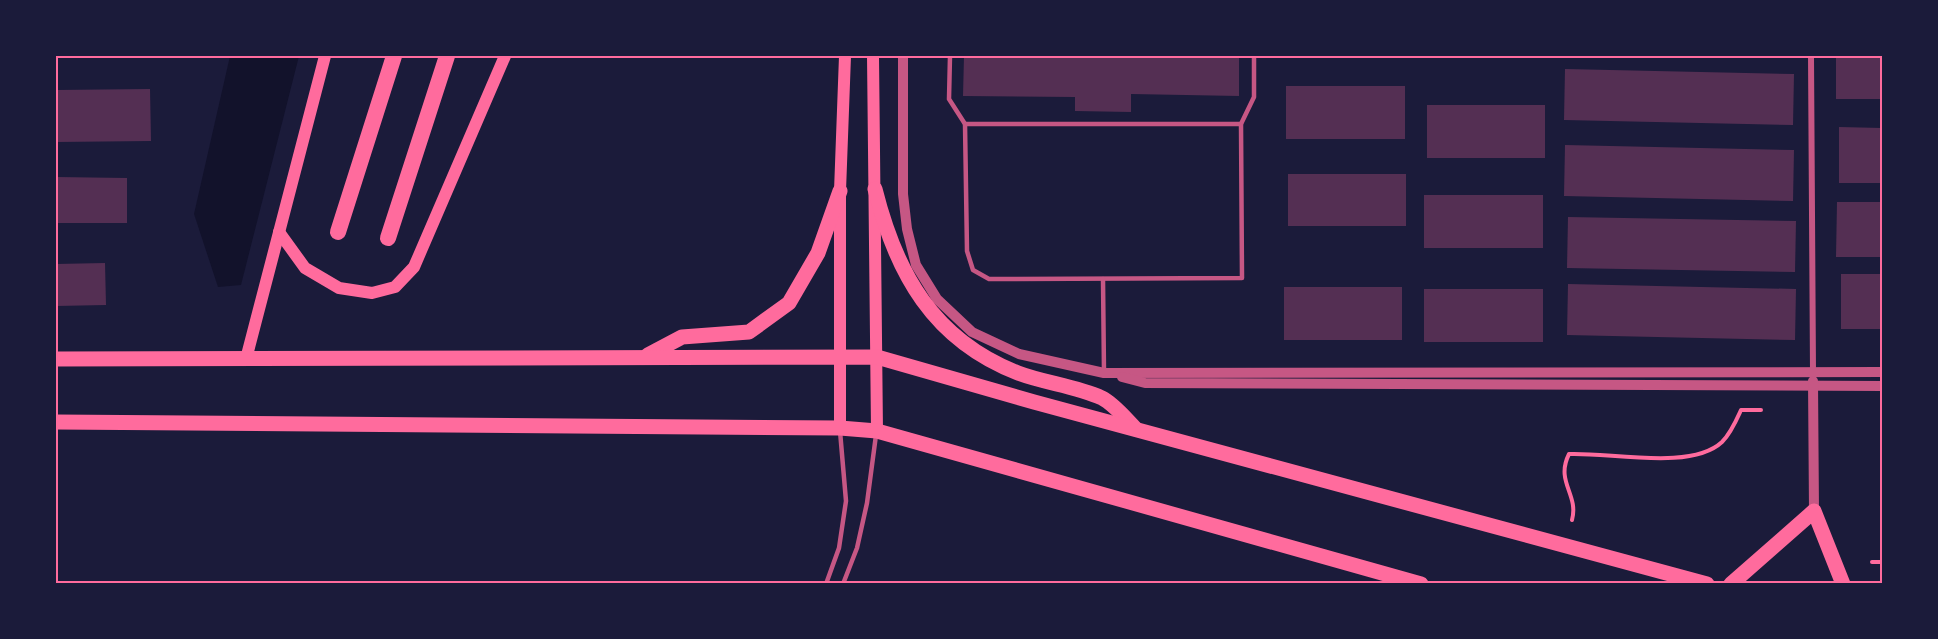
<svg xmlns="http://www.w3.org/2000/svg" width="1938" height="639" font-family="'PT Sans',sans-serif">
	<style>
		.water { fill: #12122b }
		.building { fill: #542f53 }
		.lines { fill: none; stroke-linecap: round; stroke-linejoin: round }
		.path { stroke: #ff6b9d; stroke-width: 4 }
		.service { stroke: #c65784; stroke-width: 4.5 }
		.minor { stroke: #c65784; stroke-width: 6 }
		.tertiary { stroke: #c65784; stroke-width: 10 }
		.secondary { stroke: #ff6b9d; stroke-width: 12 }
		.primary { stroke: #ff6b9d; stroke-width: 15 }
		.trunk { stroke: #ff6b9d; stroke-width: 16 }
		.neatline { fill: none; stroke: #ff6b9d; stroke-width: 2 }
	</style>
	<rect width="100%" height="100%" fill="#1b1b3a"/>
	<!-- water -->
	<polygon class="water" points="230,56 299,56 241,285 218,287 194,214"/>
	<!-- building -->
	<g class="building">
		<polygon points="964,56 1239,56 1239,96 1131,94 1131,112 1075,111 1075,97 963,96"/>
		<rect x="1836" y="56" width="46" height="43"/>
		<polygon points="1565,69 1794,74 1793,125 1564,120"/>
		<rect x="1286" y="86" width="119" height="53"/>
		<polygon points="150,89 151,141 56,142 56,90"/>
		<rect x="1427" y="105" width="118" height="53"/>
		<polygon points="1839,127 1882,128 1882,183 1839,183"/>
		<polygon points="1565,145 1794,150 1793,201 1564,196"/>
		<rect x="1288" y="174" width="118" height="52"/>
		<polygon points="56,177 127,178 127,223 56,223"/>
		<rect x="1424" y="195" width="119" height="53"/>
		<polygon points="1837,202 1882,202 1882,257 1836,257"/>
		<polygon points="1568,217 1796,221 1795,272 1567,268"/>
		<polygon points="105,263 106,305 56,306 56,264"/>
		<rect x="1841" y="274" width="41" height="55"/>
		<polygon points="1568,284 1796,289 1795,340 1567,335"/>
		<rect x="1284" y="287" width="118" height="53"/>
		<rect x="1424" y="289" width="119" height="53"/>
	</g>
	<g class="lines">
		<!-- path -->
		<g class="path">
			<path d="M 1572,520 C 1579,494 1555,482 1569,454 C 1609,452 1691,471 1722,442 C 1731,433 1736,421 1741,410 L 1761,410"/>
			<polyline points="1872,562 1882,562"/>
		</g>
		<!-- service -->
		<g class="service">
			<polyline points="950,56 949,99 965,124 967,251 973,270 989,279 1242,278 1241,124 1254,97 1254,56"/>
			<polyline points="965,124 1241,124"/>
			<polyline points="1103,279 1104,373"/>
			<polyline points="826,584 839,548 846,501 840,431"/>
			<polyline points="843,584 857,548 867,503 876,435"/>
		</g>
		<!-- minor -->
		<polyline class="minor" points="1811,56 1813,371"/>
		<!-- tertiary -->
		<g class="tertiary">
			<polyline points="903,56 903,194 907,229 916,265 937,299 972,332 1019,354 1104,373 1882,372"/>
			<polyline points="1122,377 1145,383 1882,386"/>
			<polyline points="1813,381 1814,511"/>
		</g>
		<!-- secondary -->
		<g class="secondary">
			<polyline points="873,56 877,431"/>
			<polyline points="279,232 305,268 339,288 372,293 395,287 414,267 505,56"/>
			<polyline points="246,359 325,56"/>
			<polyline points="840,428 840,191 845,56"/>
		</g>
		<!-- primary -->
		<g class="primary">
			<path d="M 875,189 C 896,273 933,340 1018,373 C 1044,383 1076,386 1102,398 C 1114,404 1126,419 1136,429"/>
			<polyline points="648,355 682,337 749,332 789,303 818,253 840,191"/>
			<polyline points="56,359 877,357 1034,402 1707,584"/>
			<polyline points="56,422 840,428 877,431 1421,584"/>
			<polyline points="1731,584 1814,511 1843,584"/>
		</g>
		<!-- trunk -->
		<g class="trunk">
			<polyline points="338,232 394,56"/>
			<polyline points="388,238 447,56"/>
		</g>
	</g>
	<!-- border -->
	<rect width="1938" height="639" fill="none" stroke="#1b1b3a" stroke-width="114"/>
	<rect x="57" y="57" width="1824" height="525" class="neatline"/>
</svg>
